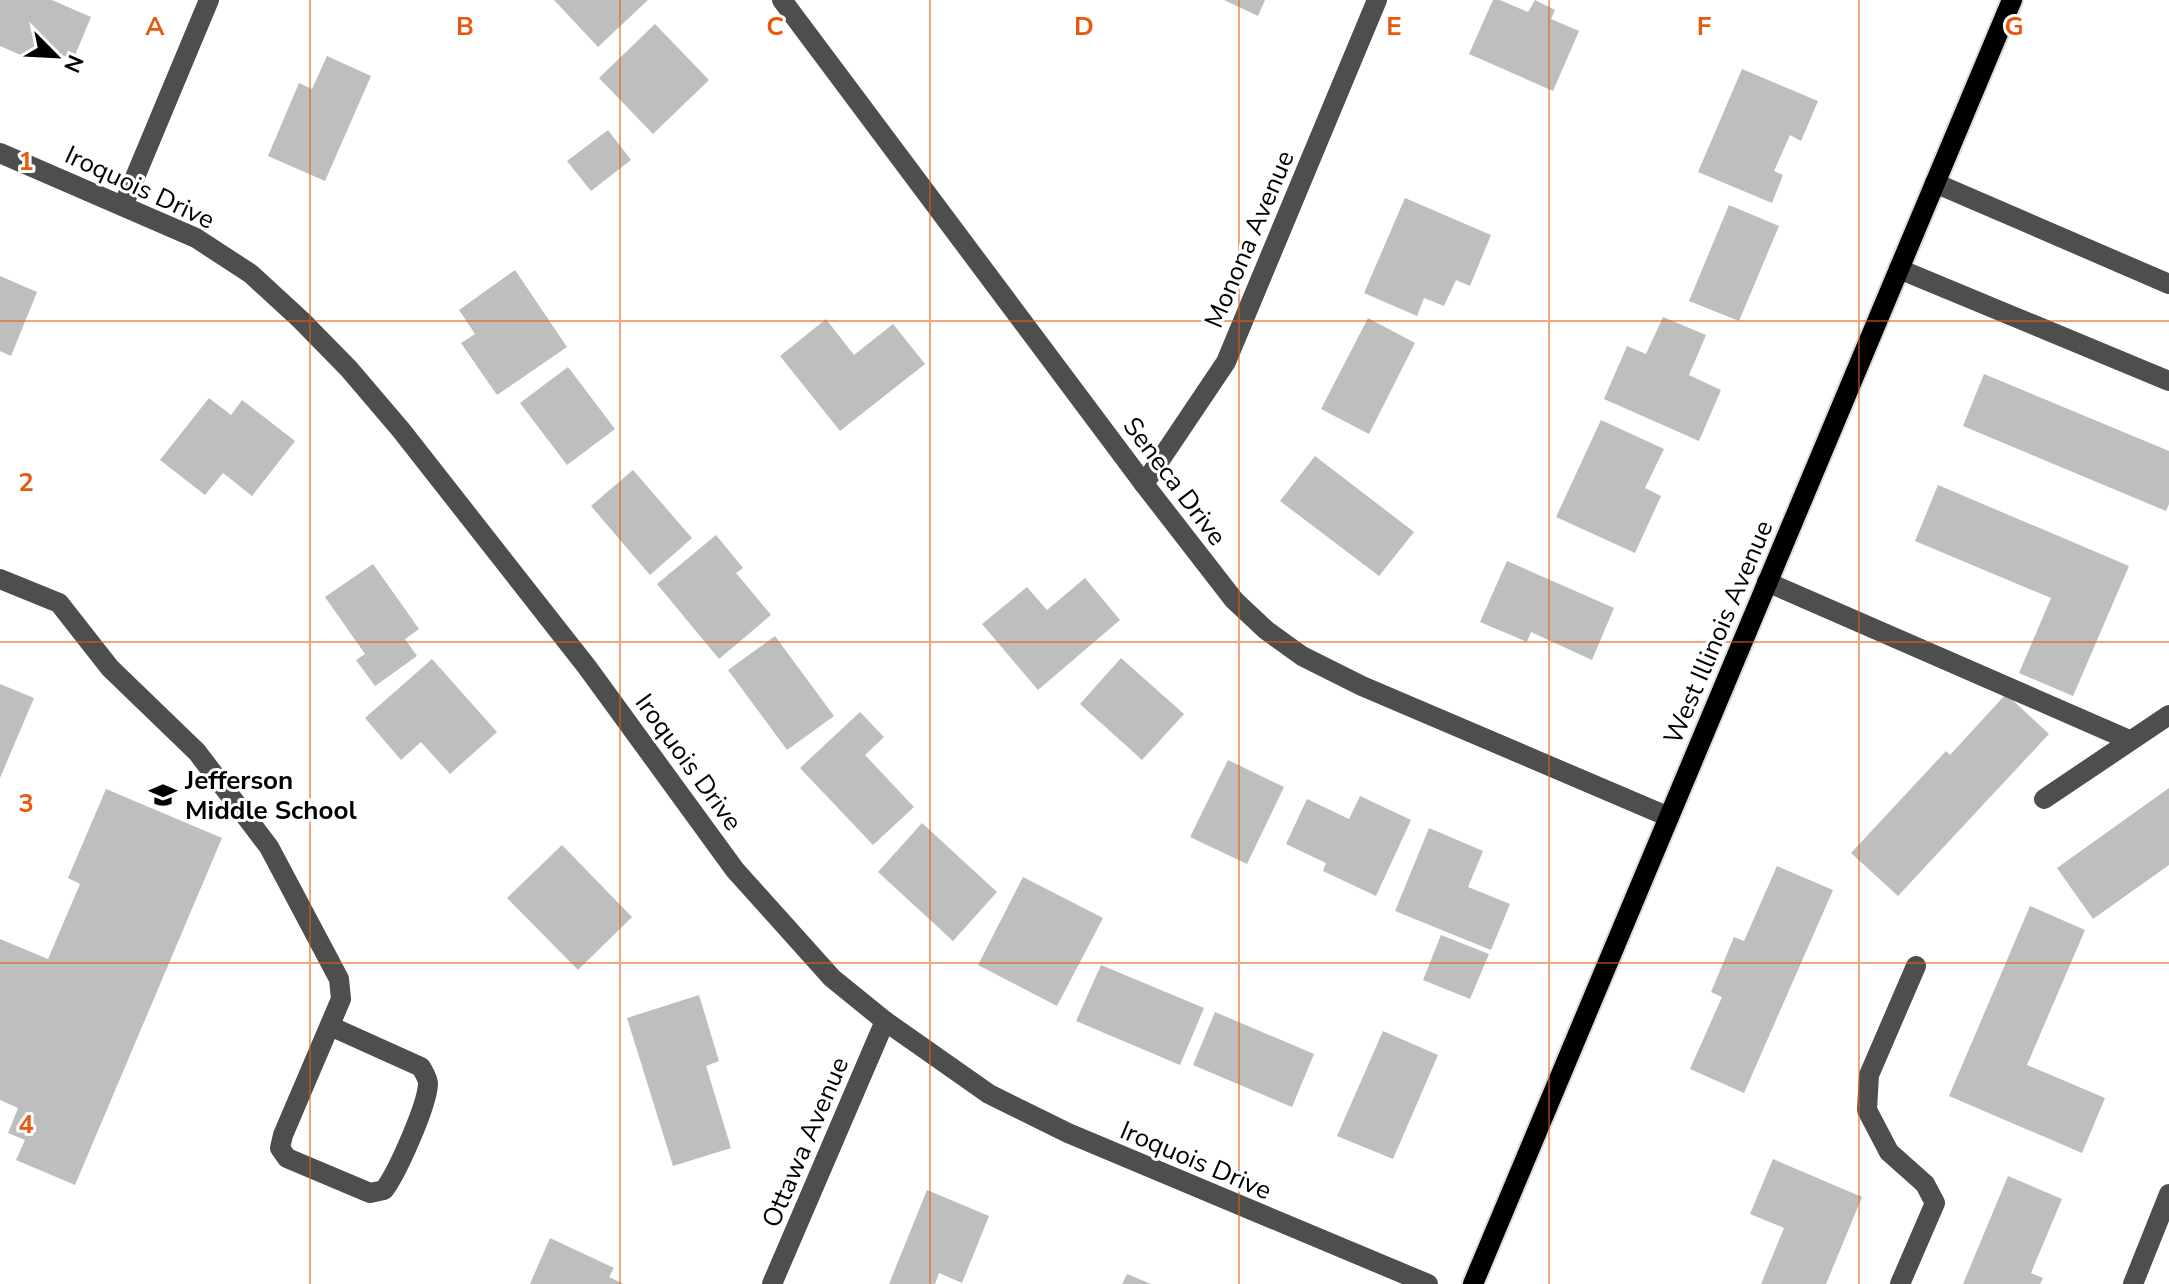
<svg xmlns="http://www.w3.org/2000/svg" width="2169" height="1284" font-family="'Nunito Sans',sans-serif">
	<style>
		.building { fill: #bebebe }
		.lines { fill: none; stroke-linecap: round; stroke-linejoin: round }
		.major-casing { stroke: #dbdbdb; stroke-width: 24 }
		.minor { stroke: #4e4e4e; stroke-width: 20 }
		.major { stroke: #000; stroke-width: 20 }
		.grid { fill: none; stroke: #e8590c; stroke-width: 2; stroke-opacity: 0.55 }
		.labels { text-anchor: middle; stroke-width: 6; stroke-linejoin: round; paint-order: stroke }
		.street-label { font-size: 26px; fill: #000; stroke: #fff }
		.poi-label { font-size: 26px; font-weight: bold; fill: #000; stroke: #fff; text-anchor: start }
		.grid-label { font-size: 26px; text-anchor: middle; font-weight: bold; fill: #e8590c; stroke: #fff; stroke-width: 6; stroke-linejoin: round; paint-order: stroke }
	</style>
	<rect width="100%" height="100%" fill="#fff"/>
	<!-- building -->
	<g class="building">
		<polygon points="0,0 52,0 91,17 73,60 39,45 32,60 0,46"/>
		<polygon points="554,0 648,0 598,47"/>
		<polygon points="1224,0 1265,0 1258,16"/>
		<polygon points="1493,0 1500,0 1528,12 1535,0 1555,10 1551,19 1579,31 1553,91 1469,54"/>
		<polygon points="655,24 709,80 653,134 599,78"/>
		<polygon points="327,56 371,76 325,181 268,156 299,83 312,89"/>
		<polygon points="1742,69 1818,101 1801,141 1790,135 1774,171 1783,175 1772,203 1698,172"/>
		<polygon points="608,130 631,160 591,191 567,161"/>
		<polygon points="1405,198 1491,235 1470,286 1456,280 1444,306 1424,298 1417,316 1364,293"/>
		<polygon points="1729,205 1779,226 1739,321 1689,301"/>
		<polygon points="515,270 567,347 497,395 461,343 475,334 459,310"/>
		<polygon points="0,276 37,292 11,356 0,351"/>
		<polygon points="1663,317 1706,335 1689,375 1721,390 1699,441 1604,399 1627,346 1646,354"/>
		<polygon points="1368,318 1415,343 1369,434 1321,409"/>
		<polygon points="826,319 854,355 893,324 925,364 840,431 780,356"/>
		<polygon points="568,367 615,429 567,465 520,403"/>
		<polygon points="1984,374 2169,451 2169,504 2166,511 1963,426"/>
		<polygon points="209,398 231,415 242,400 295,441 252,496 223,473 205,495 160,460"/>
		<polygon points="1601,420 1664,449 1645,488 1661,496 1635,553 1556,517"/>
		<polygon points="1315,456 1414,532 1379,576 1280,501"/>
		<polygon points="633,470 692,538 650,575 591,506"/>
		<polygon points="1938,485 2129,566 2073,696 2019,673 2051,598 1915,541"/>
		<polygon points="716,535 743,568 736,573 771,615 719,659 657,584"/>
		<polygon points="1507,561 1614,608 1592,660 1531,632 1527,642 1480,622"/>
		<polygon points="373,564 419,629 405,639 417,656 375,686 356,660 365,654 325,597"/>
		<polygon points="1085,578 1120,620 1038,690 982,624 1027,587 1047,610"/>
		<polygon points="775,636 834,716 787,750 728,670"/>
		<polygon points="1121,658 1184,714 1142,760 1080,704"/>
		<polygon points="432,659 497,732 450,774 421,742 401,760 365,718"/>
		<polygon points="0,684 34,698 0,778"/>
		<polygon points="2006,694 2049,734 1898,896 1851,853 1946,751 1950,755"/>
		<polygon points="860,712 884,737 865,755 914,807 873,845 800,768"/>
		<polygon points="1228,760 1284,787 1247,864 1190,837"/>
		<polygon points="2169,788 2169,865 2093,919 2057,868"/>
		<polygon points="106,789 222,838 75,1185 16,1160 25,1140 8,1133 18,1108 0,1100 0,939 48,959 80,884 68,878"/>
		<polygon points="1360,796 1411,820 1376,896 1323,871 1326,863 1286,844 1307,799 1349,819"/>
		<polygon points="922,823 997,892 953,941 878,872"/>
		<polygon points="1429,828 1483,851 1468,887 1510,904 1491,950 1395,911"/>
		<polygon points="562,845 632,917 578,970 507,898"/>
		<polygon points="1777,866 1833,890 1744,1093 1690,1069 1722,997 1711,992 1734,937 1744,941"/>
		<polygon points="1023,877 1103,918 1057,1006 978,965"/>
		<polygon points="2030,906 2085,930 2027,1065 2105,1098 2082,1153 1949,1096"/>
		<polygon points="1441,935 1489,954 1470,999 1423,980"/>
		<polygon points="1101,965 1204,1008 1180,1065 1076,1021"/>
		<polygon points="699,995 719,1061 706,1066 731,1148 673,1166 627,1018"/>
		<polygon points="1215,1012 1314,1054 1292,1107 1193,1065"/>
		<polygon points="1383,1031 1438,1055 1393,1159 1337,1136"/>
		<polygon points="1773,1159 1862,1197 1826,1284 1761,1284 1784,1228 1750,1214"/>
		<polygon points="2008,1176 2062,1199 2031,1273 2043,1278 2040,1284 1963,1284"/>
		<polygon points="927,1190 989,1216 962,1283 939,1273 935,1284 889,1284"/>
		<polygon points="550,1238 614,1268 609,1277 624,1284 530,1284"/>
		<polygon points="1127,1274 1151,1284 1122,1284"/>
	</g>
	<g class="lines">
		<!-- major casing -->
		<g class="major-casing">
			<polyline id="major" points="1473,1284 2012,0"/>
		</g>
		<!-- minor -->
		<g class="minor">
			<polyline points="782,0 1144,484 1234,600 1266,630 1302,656 1362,686 1669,817"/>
			<polyline points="0,153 196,238 251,274 301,320 349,369 401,430 587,667 735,870 832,978 885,1021 989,1094 1068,1133 1428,1284"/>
			<polyline points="1935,183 2169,284"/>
			<polyline points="123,206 209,0"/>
			<polyline points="1899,269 2169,381"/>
			<polyline points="1144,484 1226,362 1377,0"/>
			<path d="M 0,579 L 59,603 L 110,668 L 197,752 L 269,847 L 339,979 L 341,999 L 283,1135 L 280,1148 L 287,1158 L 370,1193 L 384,1190 C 397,1173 427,1106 428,1084 C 428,1078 424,1073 421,1067 L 330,1026"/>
			<polyline points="1767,582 2129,740"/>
			<polyline points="2044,799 2169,715"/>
			<polyline points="772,1284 885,1021"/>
			<polyline points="1900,1284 1935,1203 1925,1184 1889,1152 1867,1110 1869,1075 1916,966"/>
			<polyline points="2133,1284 2169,1194"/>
		</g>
		<!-- major -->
		<use href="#major" class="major"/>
	</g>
	<!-- grid -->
	<path class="grid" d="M 310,0 L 310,1284M 620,0 L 620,1284M 930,0 L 930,1284M 1239,0 L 1239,1284M 1549,0 L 1549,1284M 1859,0 L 1859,1284M 0,321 L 2169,321M 0,642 L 2169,642M 0,963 L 2169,963"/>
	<!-- icons -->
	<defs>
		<g id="school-bare" transform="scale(2.16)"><path d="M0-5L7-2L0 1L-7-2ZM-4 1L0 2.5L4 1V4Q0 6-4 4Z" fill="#000" stroke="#fff" stroke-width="2.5" paint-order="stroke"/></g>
	</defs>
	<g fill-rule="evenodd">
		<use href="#school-bare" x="163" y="795"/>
	</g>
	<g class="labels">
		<!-- street labels -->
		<g class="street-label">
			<text transform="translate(140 187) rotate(25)" y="9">Iroquois Drive</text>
			<text transform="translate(1249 239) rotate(-67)" y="9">Monona Avenue</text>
			<text transform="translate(1175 481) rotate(53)" y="9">Seneca Drive</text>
			<text transform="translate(1718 632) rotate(-67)" y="9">West Illinois Avenue</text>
			<text transform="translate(689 762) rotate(54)" y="9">Iroquois Drive</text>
			<text transform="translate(805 1142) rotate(-67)" y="9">Ottawa Avenue</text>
			<text transform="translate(1196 1160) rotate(23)" y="9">Iroquois Drive</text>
		</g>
		<!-- poi labels -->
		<g class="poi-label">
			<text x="185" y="789">Jefferson<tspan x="185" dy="30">Middle School</tspan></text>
		</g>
	</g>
	<g class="grid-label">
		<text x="155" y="35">A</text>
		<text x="465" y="35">B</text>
		<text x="775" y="35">C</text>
		<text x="1084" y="35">D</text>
		<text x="1394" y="35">E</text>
		<text x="1704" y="35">F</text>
		<text x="2014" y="35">G</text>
		<text x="26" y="170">1</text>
		<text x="26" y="491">2</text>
		<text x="26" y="812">3</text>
		<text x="26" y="1133">4</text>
	</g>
	<!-- north arrow -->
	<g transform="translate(56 56) rotate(114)" stroke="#ffffff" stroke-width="6" paint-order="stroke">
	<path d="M0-6L14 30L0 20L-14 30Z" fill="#000000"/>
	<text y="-12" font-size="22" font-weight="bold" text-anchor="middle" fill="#000000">N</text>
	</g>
</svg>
